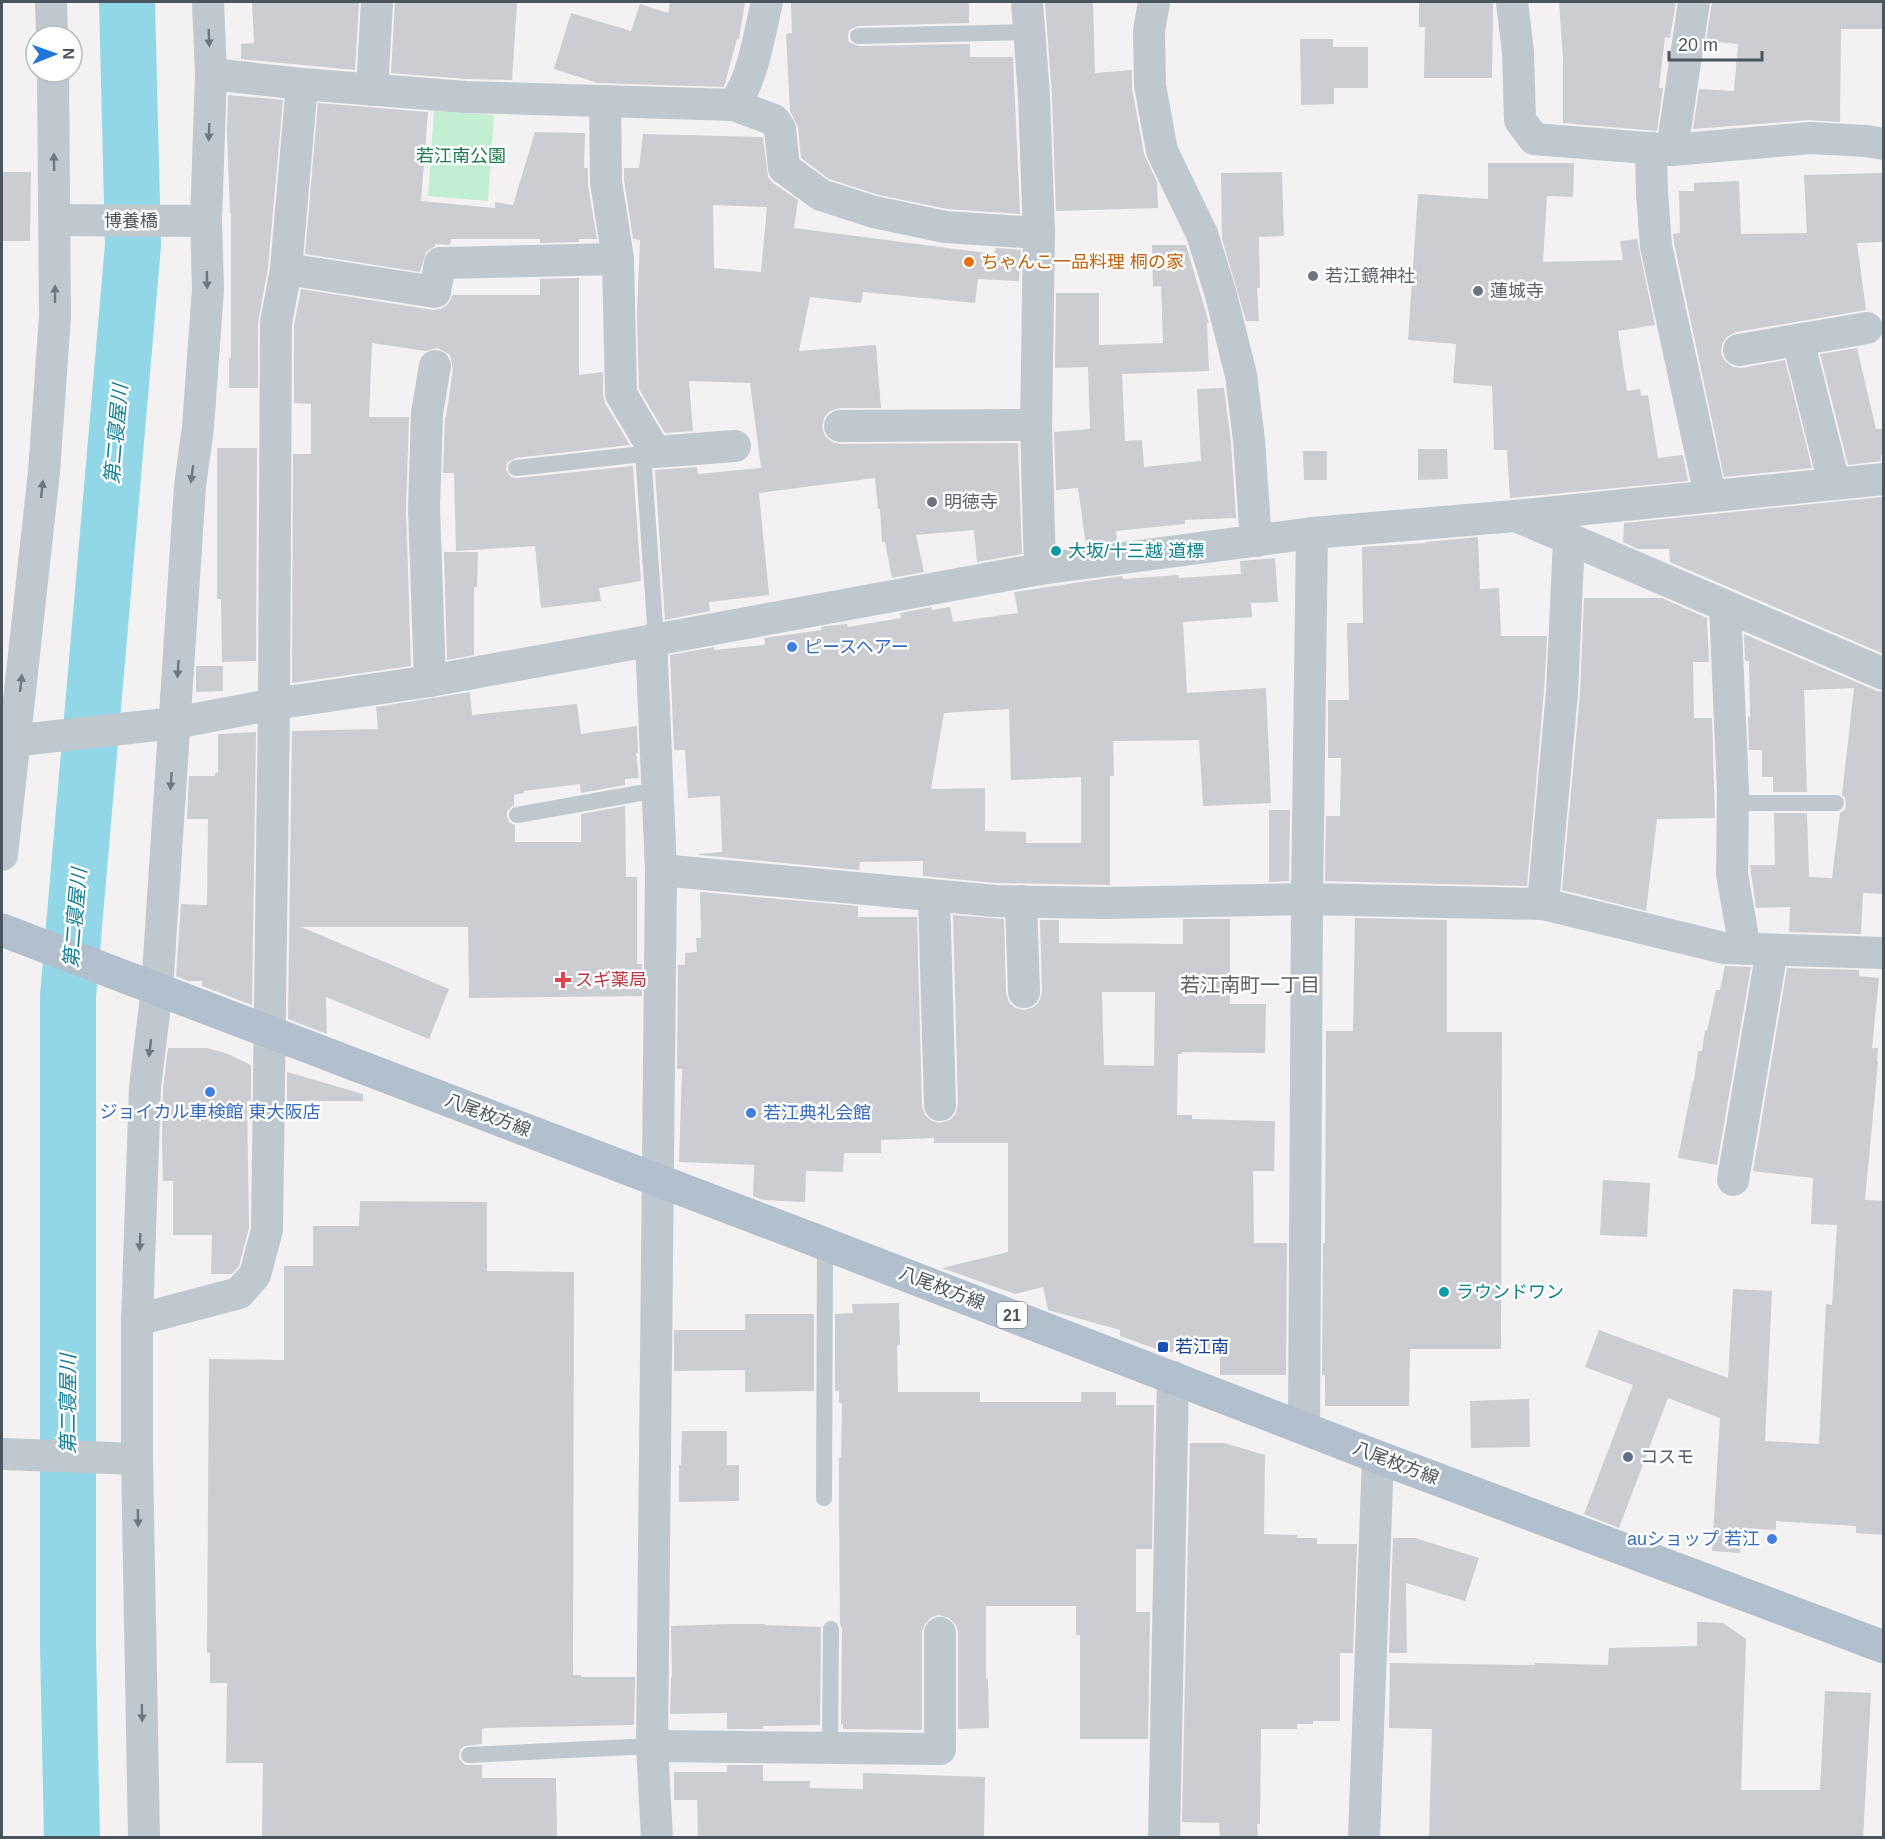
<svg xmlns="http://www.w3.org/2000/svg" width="1885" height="1839" font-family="Arial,'Noto Sans JP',sans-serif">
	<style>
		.green { fill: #c2eed2 }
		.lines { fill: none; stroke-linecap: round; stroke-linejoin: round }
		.river { stroke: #91d7e8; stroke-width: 56 }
		.building { fill: #cbcdd3; fill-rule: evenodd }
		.lane { stroke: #bfc8ce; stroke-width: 16 }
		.street { stroke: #bfc8ce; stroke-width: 32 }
		.primary { stroke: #b2c0ce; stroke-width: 33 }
		.oneway { fill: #6c777f }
		.food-dot { fill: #e8710a; stroke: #fff; stroke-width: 2 }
		.worship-dot { fill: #6b7280; stroke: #fff; stroke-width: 2 }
		.culture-dot { fill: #0f9aa8; stroke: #fff; stroke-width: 2 }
		.shop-dot { fill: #3f7fe0; stroke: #fff; stroke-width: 2 }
		.health-dot { fill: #e0444e; stroke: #fff; stroke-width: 2 }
		.transit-dot { fill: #1a4fb4; stroke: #fff; stroke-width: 2 }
		.service-dot { fill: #5c6f8a; stroke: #fff; stroke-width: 2 }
		.labels { text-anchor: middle; stroke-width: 5; stroke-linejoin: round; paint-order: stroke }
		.shield { fill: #fff; stroke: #80878e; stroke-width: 1.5 }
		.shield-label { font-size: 16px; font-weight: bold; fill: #49545d }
		.park-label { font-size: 18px; fill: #1c7c4b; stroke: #fff }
		.street-label { font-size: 18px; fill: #49545d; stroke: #fff }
		.food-label { font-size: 18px; fill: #c56008; stroke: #fff; text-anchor: start }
		.worship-label { font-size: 18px; fill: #5b616d; stroke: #fff; text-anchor: start }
		.culture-label { font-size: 18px; fill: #0d838f; stroke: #fff; text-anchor: start }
		.shop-label { font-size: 18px; fill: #366cbe; stroke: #fff; text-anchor: start }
		.health-label { font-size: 18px; fill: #be3a42; stroke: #fff; text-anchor: start }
		.transit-label { font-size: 18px; fill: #164399; stroke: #fff; text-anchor: start }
		.service-label { font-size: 18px; fill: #4e5e75; stroke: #fff; text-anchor: start }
		.water-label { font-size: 20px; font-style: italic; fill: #137e97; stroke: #fff }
		.neighbourhood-label { font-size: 20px; fill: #5d6165; stroke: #fff }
	</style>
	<rect width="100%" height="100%" fill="#f3f1f1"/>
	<!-- green -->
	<polygon class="green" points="434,111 494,115 488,201 428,196"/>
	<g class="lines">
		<!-- river -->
		<polyline class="river" points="72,1838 68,1646 68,996 133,245 127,2"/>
	</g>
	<!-- building -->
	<g class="building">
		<polygon points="252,2 359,2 355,70 241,59 241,44 254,43"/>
		<polygon points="395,2 517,2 512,80 466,79 391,73"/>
		<polygon points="670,2 745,2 739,39 737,39 724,87 598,83 554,69 571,13 631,31 640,4 668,13"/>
		<polygon points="791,2 969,2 969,23 858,26 849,30 848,37 849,42 858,46 970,44 970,57 1013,57 1020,214 947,209 879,195 829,179 801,158 798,127 790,111 786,34 792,33"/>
		<polygon points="1045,2 1093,2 1095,73 1132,70 1132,88 1144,154 1157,182 1158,208 1056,211 1052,95"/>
		<polygon points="1419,2 1493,2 1492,78 1424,78 1425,27 1419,27"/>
		<polygon points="1559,2 1676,2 1670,38 1665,37 1659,88 1663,88 1657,131 1563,123 1563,59"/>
		<polygon points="1712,2 1884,2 1884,29 1841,29 1840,122 1809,120 1693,129 1699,89 1734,91 1738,44 1706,41"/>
		<polygon points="1300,39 1333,39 1333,47 1368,47 1368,88 1334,88 1334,104 1301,105"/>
		<polygon points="228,95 283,100 268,267 258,323 258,388 229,388 229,358 231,358 231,213 230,213 227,132"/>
		<polygon points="318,103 428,112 421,201 495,208 495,202 513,205 535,132 585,133 584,168 588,168 588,185 597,239 579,239 579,242 540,243 540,239 451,239 450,245 435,244 435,246 426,252 420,272 305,254"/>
		<path d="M 643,134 L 763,137 L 768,177 L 773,183 L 798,200 L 794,228 L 994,254 L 996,248 L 1021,250 L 1019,281 L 978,279 L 975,303 L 863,292 L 861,303 L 810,297 L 799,351 L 876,345 L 881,408 L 840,408 L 830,411 L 824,418 L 822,427 L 825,436 L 832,442 L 840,444 L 1018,443 L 1022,554 L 977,562 L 974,530 L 916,535 L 924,572 L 892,578 L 885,542 L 882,542 L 880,509 L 878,509 L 875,478 L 759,493 L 769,595 L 709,602 L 710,611 L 665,620 L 655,470 L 697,467 L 698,474 L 761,468 L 750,383 L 689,381 L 693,431 L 665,433 L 639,389 L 637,314 L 640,240 L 633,239 L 624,180 L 624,168 L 639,168 ZM 713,205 L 767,207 L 761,272 L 714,268 Z"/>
		<polygon points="1488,163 1574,163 1573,197 1547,196 1543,262 1623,260 1620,241 1637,239 1655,325 1618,331 1627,391 1640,389 1641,396 1648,395 1658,458 1683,455 1688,481 1510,498 1507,450 1494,450 1492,386 1453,383 1456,344 1408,340 1418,194 1488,199"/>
		<polygon points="2,172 31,172 30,241 2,241"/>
		<polygon points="1282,172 1284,236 1259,237 1260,288 1257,288 1259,321 1246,321 1222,239 1221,173"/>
		<polygon points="1884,173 1884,242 1857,243 1866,310 1736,332 1727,337 1722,344 1721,354 1725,361 1733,367 1742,368 1785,360 1812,468 1724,477 1674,243 1673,234 1680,233 1679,191 1694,191 1694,183 1739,181 1741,234 1807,233 1804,175"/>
		<polygon points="1152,245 1186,245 1209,323 1207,323 1209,371 1122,374 1125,441 1142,440 1144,467 1201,461 1197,389 1224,388 1231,442 1236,518 1185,520 1185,524 1116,531 1117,541 1086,545 1078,488 1056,490 1054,432 1090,429 1088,367 1055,368 1056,293 1099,293 1099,345 1163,343 1161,286 1153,287"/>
		<polygon points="579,278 579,375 603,372 603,394 605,403 630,445 515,458 507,463 506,470 511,477 517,478 633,466 641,581 599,588 601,601 541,608 535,546 456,551 454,473 443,473 445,417 446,417 453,369 450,355 437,348 426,351 372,343 369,417 409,417 406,509 411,666 292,683 293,454 311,454 311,404 294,403 294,325 301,289 433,310 441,309 448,304 453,295 540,295 540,279"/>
		<polygon points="1857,348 1876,429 1884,429 1884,454 1881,455 1881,461 1848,465 1820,354"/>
		<polygon points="217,448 257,448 256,661 222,662 221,599 217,599"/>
		<polygon points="1418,449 1447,449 1448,479 1418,480"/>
		<polygon points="1303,451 1327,451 1327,480 1304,480"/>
		<polygon points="1882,497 1884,654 1670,562 1669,549 1638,549 1623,542 1624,523"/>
		<polygon points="1478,537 1480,589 1499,588 1501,636 1547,636 1544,691 1527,886 1325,881 1326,816 1340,816 1341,758 1328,758 1328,700 1349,700 1347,623 1363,623 1362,547 1426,543 1426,542"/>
		<polygon points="444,552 478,552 477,587 474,587 474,655 447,660"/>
		<path d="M 1275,558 L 1278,602 L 1251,603 L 1252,617 L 1183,622 L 1187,693 L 1266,688 L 1271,803 L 1203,806 L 1199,740 L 1113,741 L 1114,776 L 1110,776 L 1110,885 L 996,883 L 923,876 L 923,861 L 860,862 L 859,870 L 699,855 L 699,854 L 722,852 L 720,796 L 688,798 L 685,750 L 674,750 L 670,655 L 714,647 L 714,650 L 765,645 L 764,638 L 822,630 L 821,627 L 827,626 L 847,624 L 848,627 L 901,618 L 900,613 L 932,607 L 932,610 L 950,607 L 953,622 L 1018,613 L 1014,592 L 1122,576 L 1123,579 L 1178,575 L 1179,578 L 1241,574 L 1240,561 ZM 1009,709 L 1011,780 L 1081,777 L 1081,843 L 1026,843 L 1026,832 L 985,831 L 985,788 L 931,789 L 944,713 Z"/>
		<polygon points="1584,598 1662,598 1707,618 1709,662 1693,662 1694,718 1712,718 1715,818 1657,819 1646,911 1562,890 1580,694"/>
		<polygon points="1744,634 1877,691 1884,692 1884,894 1863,893 1861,934 1789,932 1790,907 1756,908 1750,865 1775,865 1774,813 1807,813 1809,877 1832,878 1840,813 1845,809 1846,804 1845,798 1842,795 1854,688 1804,690 1807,792 1773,792 1773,777 1762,777 1762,750 1749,750 1748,717 1750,717 1749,661 1745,661"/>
		<polygon points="196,666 223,666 223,691 196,692"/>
		<polygon points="470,692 472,715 577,704 581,734 637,726 638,753 636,753 639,778 625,779 625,785 581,793 580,784 524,791 524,793 514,795 514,805 507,811 507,816 509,822 515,825 515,842 581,842 581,814 625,806 626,877 637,877 637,964 642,964 642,996 469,998 468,927 301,927 449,989 429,1039 326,997 327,1034 288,1019 292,731 378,729 376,707"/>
		<polygon points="256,732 252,1005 202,986 202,981 188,981 176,976 181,904 207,905 208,819 187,819 189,776 215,776 215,773 218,773 218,734"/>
		<polygon points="1269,810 1290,810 1289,881 1269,882"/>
		<path d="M 700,892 L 858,906 L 858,917 L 917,917 L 922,1106 L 925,1115 L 932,1121 L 940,1123 L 950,1120 L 956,1113 L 958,1104 L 953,915 L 1004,919 L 1006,993 L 1009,1002 L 1015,1008 L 1024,1010 L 1034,1007 L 1040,1000 L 1042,992 L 1040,920 L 1059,920 L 1059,943 L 1183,944 L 1183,919 L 1230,919 L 1230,1004 L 1266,1004 L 1265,1053 L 1182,1052 L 1182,1054 L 1178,1054 L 1177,1115 L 1192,1115 L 1192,1119 L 1275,1121 L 1274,1171 L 1253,1171 L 1254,1243 L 1287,1243 L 1286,1375 L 1220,1375 L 1220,1353 L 1165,1352 L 1120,1336 L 1120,1330 L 1048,1310 L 1043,1287 L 1015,1294 L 942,1268 L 1008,1252 L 1008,1143 L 934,1143 L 934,1138 L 881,1140 L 881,1153 L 844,1153 L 843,1172 L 806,1171 L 805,1202 L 763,1200 L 753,1196 L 754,1165 L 679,1162 L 682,1069 L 677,1069 L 678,965 L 685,965 L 685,953 L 697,952 L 696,938 L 701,938 ZM 1102,992 L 1155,992 L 1154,1066 L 1104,1065 Z"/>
		<polygon points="1355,918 1447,920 1447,1032 1502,1032 1501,1349 1410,1349 1409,1406 1325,1406 1325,1375 1322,1375 1323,1243 1325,1243 1326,1031 1353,1031"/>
		<polygon points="1725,966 1751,967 1717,1165 1678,1158 1693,1081 1694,1081 1698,1051 1702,1051 1705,1030 1707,1031 1716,990 1720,990"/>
		<polygon points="1787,968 1859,970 1859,976 1879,978 1872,1048 1878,1048 1877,1061 1878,1061 1865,1200 1884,1201 1884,1535 1856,1533 1856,1526 1776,1521 1776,1530 1742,1528 1740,1553 1712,1551 1720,1418 1668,1398 1619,1528 1584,1514 1633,1385 1585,1367 1599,1330 1728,1378 1733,1289 1772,1291 1765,1441 1819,1444 1826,1304 1832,1305 1837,1225 1811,1224 1813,1178 1753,1171"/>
		<polygon points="168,1048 207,1048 228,1054 251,1065 251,1101 247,1101 249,1228 239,1266 232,1274 211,1274 212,1235 173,1235 173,1181 163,1181 162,1141 163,1088"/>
		<polygon points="287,1072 363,1094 363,1101 287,1101"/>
		<polygon points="1603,1180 1650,1183 1647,1237 1600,1235"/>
		<polygon points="360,1201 487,1202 487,1271 574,1272 573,1675 581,1675 581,1677 635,1677 634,1725 486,1728 482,1729 482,1744 464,1746 460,1750 459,1755 460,1760 465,1765 482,1765 482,1778 556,1778 557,1838 262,1838 263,1763 226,1763 227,1683 210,1683 210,1653 207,1653 209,1359 284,1360 284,1266 313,1266 313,1226 359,1226"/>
		<polygon points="899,1303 900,1345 897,1345 898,1392 980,1392 980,1402 1081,1402 1081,1392 1116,1392 1116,1405 1154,1405 1152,1549 1136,1549 1136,1612 1150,1612 1148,1739 1080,1739 1080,1635 1076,1635 1076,1606 986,1606 986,1679 988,1679 989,1728 958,1729 958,1632 956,1625 949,1618 939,1615 932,1617 925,1624 922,1632 922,1730 843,1729 843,1724 841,1725 842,1629 840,1624 839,1509 839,1458 841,1458 842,1403 839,1403 839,1391 835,1391 835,1314 853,1313 852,1304"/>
		<polygon points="745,1314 814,1314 814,1391 745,1392 745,1370 674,1371 674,1330 745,1330"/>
		<polygon points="1529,1399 1530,1447 1471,1448 1470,1401"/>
		<polygon points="682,1431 727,1431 727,1465 739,1465 739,1501 679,1502 679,1465 681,1465"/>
		<polygon points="1190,1443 1224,1443 1265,1455 1264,1534 1297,1535 1297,1538 1317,1538 1317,1544 1357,1544 1353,1653 1340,1653 1340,1721 1313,1721 1313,1724 1297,1724 1297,1729 1261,1729 1260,1824 1257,1824 1258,1838 1220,1838 1219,1823 1182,1822"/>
		<polygon points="1393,1538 1415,1538 1479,1558 1465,1601 1406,1583 1407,1653 1389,1653"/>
		<polygon points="1697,1622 1723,1623 1746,1639 1741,1790 1820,1790 1825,1691 1871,1693 1863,1838 1429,1838 1432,1729 1389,1728 1390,1663 1535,1665 1535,1663 1608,1665 1609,1648 1697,1646"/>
		<polygon points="727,1624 765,1624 765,1625 821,1627 820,1725 766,1726 763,1726 763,1729 727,1729 727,1713 670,1714 671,1677 672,1677 671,1626"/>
		<polygon points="727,1765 763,1765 763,1781 810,1781 810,1788 863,1789 863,1773 985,1777 984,1838 698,1838 697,1800 674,1800 674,1772 727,1772"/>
	</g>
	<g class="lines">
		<!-- lane -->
		<g class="lane">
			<polyline points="858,36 1030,32"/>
			<polyline points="643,453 656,639"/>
			<polyline points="516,468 652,453"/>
			<polyline points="1733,803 1836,803"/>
			<polyline points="517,815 657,790"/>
			<polyline points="824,1498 825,1244"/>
			<polyline points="830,1748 831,1629"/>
			<polyline points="469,1755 652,1746"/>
		</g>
		<!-- street -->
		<g class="street">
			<polyline points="51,2 52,36"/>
			<polyline points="1027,2 1034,96 1039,233 1036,425 1040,569"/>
			<polyline points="1154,2 1149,31 1150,85 1162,151 1202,234 1221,295 1241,375 1249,440 1256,541"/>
			<polyline points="1512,2 1518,52 1520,120 1534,139 1672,150 1811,138 1866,141 1884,144"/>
			<path d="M 211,74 L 302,84 L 465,97 L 734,105 C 754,76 759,35 767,2"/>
			<polyline points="372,90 377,2"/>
			<polyline points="605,101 606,182 618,259 621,394 655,452 735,446"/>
			<polyline points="734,105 774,120 780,129 784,168 821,195 874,212 945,227 1039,233"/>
			<polyline points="1651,148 1652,193 1656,246 1710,495"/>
			<polyline points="1672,150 1694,2"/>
			<polyline points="55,220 206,221"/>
			<polyline points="286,269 435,292 440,263 618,259"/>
			<polyline points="1798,340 1834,483"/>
			<polyline points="1739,350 1867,328"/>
			<polyline points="840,426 1036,425"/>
			<polyline points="1516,516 1884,674"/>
			<polyline points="1725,606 1733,791 1732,874 1745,949"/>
			<polyline points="651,640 661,870 652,1746 657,1838"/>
			<polyline points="430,681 424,508 427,413 435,366"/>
			<polyline points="2,742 175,723 274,704 430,681 1040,569 1312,533 1515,516 1884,479"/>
			<polyline points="2,855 44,472 55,316 53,72"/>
			<polyline points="661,870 995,901 1105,903 1307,899 1543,904 1724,948 1884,953"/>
			<polyline points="934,896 940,1105"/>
			<polyline points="1021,901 1024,992"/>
			<polyline points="1543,904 1562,692 1569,539"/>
			<polyline points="1733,1180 1772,950"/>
			<polyline points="137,1320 239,1293 255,1275 267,1230 274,704 276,323 286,269 302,84"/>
			<polyline points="1304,1428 1307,899 1312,533"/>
			<polyline points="2,1454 137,1459"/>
			<polyline points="652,1746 940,1749 940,1633"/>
			<polyline points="144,1838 137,1459 137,1320 145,1087 157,989 190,486 198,427 208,289 206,221 211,74 208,2"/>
			<polyline points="1164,1838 1173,1377"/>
			<polyline points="1364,1838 1378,1457"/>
		</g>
		<!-- primary -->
		<polyline class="primary" points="2,930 825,1244 1378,1457 1884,1647"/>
	</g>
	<!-- one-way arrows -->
	<defs><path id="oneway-solid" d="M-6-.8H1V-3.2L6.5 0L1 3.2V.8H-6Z" transform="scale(1.5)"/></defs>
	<g class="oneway">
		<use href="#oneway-solid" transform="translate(209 38) rotate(88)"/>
		<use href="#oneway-solid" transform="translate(209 132) rotate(92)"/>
		<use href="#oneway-solid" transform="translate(54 162) rotate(-91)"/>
		<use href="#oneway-solid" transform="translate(207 280) rotate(89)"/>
		<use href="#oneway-solid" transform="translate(55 294) rotate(-90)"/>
		<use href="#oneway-solid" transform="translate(192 474) rotate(98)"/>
		<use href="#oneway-solid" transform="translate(42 489) rotate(-84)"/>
		<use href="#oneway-solid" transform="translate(178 669) rotate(94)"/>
		<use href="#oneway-solid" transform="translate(21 683) rotate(-84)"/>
		<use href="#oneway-solid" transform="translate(171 781) rotate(94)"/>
		<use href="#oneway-solid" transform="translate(150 1048) rotate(97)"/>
		<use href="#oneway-solid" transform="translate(140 1242) rotate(92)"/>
		<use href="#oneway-solid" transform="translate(138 1518) rotate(89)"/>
		<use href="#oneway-solid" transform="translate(142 1713) rotate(89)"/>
	</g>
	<!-- markers -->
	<circle class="food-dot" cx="969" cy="262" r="6"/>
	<g class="worship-dot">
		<circle cx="1313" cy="276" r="6"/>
		<circle cx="1478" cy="291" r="6"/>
		<circle cx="932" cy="502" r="6"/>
	</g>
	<g class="culture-dot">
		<circle cx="1056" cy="551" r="6"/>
		<circle cx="1444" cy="1292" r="6"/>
	</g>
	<g class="shop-dot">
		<circle cx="792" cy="647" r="6"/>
		<circle cx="210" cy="1092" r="6"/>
		<circle cx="751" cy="1113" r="6"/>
		<circle cx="1772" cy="1539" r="6"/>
	</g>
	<path class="health-dot" d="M560 971h6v6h6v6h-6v6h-6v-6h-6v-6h6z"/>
	<rect class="transit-dot" x="1157" y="1341" width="12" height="12" rx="3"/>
	<circle class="service-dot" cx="1628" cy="1457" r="6"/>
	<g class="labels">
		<!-- shield labels -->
		<rect class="shield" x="997" y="1302" width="30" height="26" rx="4.5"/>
		<g class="shield-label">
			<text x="1012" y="1321">21</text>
		</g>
		<!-- park labels -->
		<g class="park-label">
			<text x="461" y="162">若江南公園</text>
		</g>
		<!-- street labels -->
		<g class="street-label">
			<text x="131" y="227">博養橋</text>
			<text transform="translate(488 1115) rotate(21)" y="6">八尾枚方線</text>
			<text transform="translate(942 1288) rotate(21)" y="6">八尾枚方線</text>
			<text transform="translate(1396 1463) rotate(21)" y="6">八尾枚方線</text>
		</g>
		<!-- food labels -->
		<g class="food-label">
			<text x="981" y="268">ちゃんこ一品料理 桐の家</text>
		</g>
		<!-- worship labels -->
		<g class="worship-label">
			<text x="1325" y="282">若江鏡神社</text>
			<text x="1490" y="297">蓮城寺</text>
			<text x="944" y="508">明徳寺</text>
		</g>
		<!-- culture labels -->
		<g class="culture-label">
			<text x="1068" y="557">大坂/十三越 道標</text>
			<text x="1456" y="1298">ラウンドワン</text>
		</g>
		<!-- shop labels -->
		<g class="shop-label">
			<text x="804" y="653">ピースヘアー</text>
			<text x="210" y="1118" text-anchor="middle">ジョイカル車検館 東大阪店</text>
			<text x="763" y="1119">若江典礼会館</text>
			<text x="1760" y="1545" text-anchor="end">auショップ 若江</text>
		</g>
		<!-- health labels -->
		<g class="health-label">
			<text x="575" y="986">スギ薬局</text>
		</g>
		<!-- transit labels -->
		<g class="transit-label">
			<text x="1175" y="1353">若江南</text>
		</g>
		<!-- service labels -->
		<g class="service-label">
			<text x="1640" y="1463">コスモ</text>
		</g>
		<!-- water labels -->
		<g class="water-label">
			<text transform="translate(116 434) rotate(-85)" y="7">第二寝屋川</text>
			<text transform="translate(75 918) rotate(-85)" y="7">第二寝屋川</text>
			<text transform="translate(68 1404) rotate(-90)" y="7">第二寝屋川</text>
		</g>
		<!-- neighbourhood labels -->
		<g class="neighbourhood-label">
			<text x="1250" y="992">若江南町一丁目</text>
		</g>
	</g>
	<!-- border -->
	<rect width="1885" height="1839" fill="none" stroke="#49545d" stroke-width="6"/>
	<!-- north arrow -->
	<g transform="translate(54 54) rotate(89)"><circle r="28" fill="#ffffff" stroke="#b6bbbe" stroke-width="1.5"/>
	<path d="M0-4.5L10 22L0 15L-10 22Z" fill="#2276db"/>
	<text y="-9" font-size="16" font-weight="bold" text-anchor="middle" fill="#49545d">N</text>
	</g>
	<!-- scale -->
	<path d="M1669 51v9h93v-9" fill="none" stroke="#49545d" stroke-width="3"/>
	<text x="1678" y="51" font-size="18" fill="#49545d" stroke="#ffffff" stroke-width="4.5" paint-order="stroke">20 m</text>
</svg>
